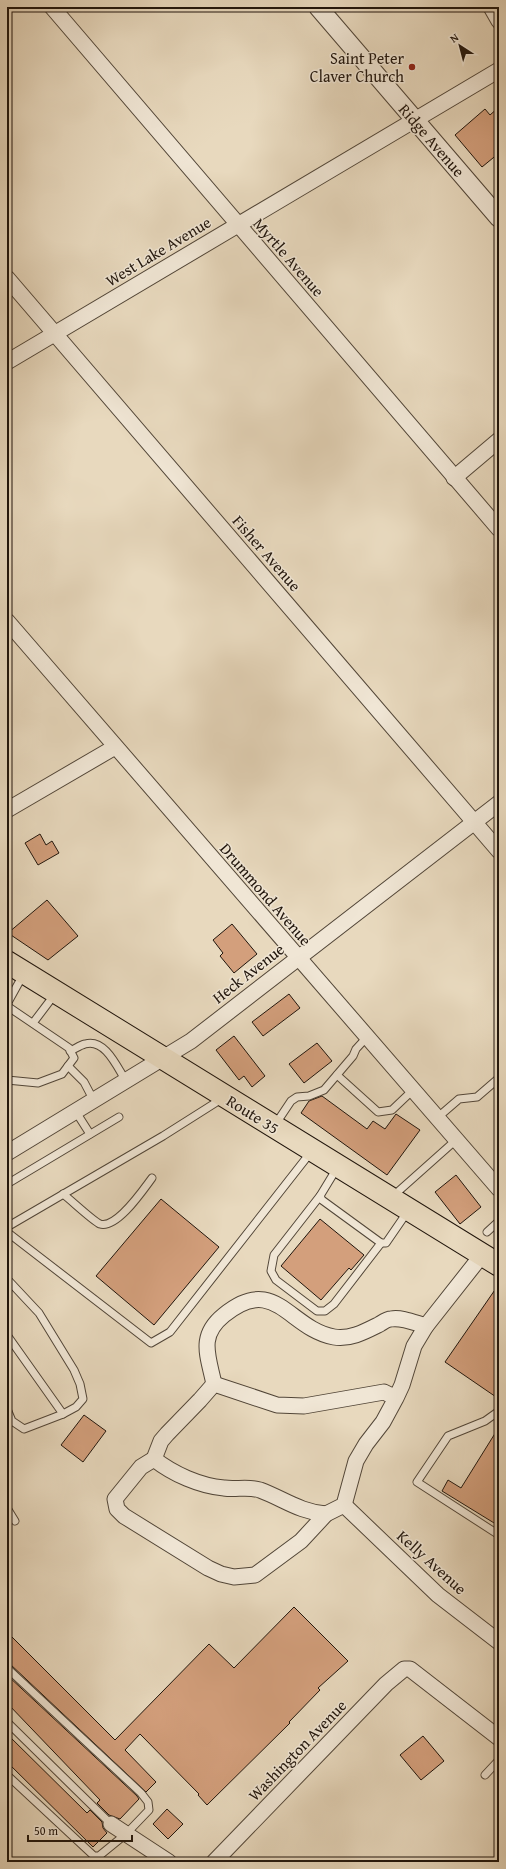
<svg xmlns="http://www.w3.org/2000/svg" width="506" height="1869" font-family="'Gentium Book Plus',serif">
	<style>
		.building { fill: #d39f7c; stroke: #20150c }
		.lines { fill: none; stroke-linecap: round; stroke-linejoin: round }
		.service-casing { stroke: #524638; stroke-width: 9 }
		.minor-casing { stroke: #524638; stroke-width: 17 }
		.tertiary-casing { stroke: #524638; stroke-width: 20 }
		.primary-casing { stroke: #20150c; stroke-width: 24 }
		.service { stroke: #f0e6d5; stroke-width: 7 }
		.minor { stroke: #f0e6d5; stroke-width: 15 }
		.tertiary { stroke: #f0e6d5; stroke-width: 18 }
		.primary { stroke: #e8d9be; stroke-width: 22 }
		.poi-dot { fill: #8f2418; stroke: #f0e6d5; stroke-width: 1.5 }
		.labels { text-anchor: middle; stroke-width: 3; stroke-linejoin: round; paint-order: stroke }
		.poi-label { font-size: 16px; fill: #20150c; stroke: #f0e6d5; text-anchor: end }
		.street-label { font-size: 16px; fill: #20150c; stroke: #f0e6d5 }
	</style>
	<rect width="100%" height="100%" fill="#e8d9be"/>
	<filter id="stains"><feTurbulence type="fractalNoise" baseFrequency=".005" numOctaves="4"/><feColorMatrix values="0 0 0 0 .2 0 0 0 0 .09 0 0 0 0 .02 0 0 0 .5 -.17"/></filter>
	<radialGradient id="worn" r=".72"><stop offset=".6" stop-color="#630" stop-opacity="0"/><stop offset="1" stop-color="#630" stop-opacity=".3"/></radialGradient>
	<!-- building -->
	<g class="building">
		<polygon points="499,107 499,153 482,167 455,135 485,109 490,115"/>
		<polygon points="40,834 46,845 52,841 59,853 38,865 25,843"/>
		<polygon points="47,900 78,936 48,960 8,933"/>
		<polygon points="232,924 257,954 234,973 220,956 223,953 213,940"/>
		<polygon points="289,994 300,1008 263,1036 252,1022"/>
		<polygon points="234,1036 265,1076 252,1087 244,1076 239,1080 216,1050"/>
		<polygon points="317,1043 332,1061 304,1083 289,1064"/>
		<polygon points="322,1096 367,1129 373,1121 385,1129 396,1114 420,1130 387,1175 301,1113 309,1101"/>
		<polygon points="456,1175 481,1207 460,1224 435,1192"/>
		<polygon points="161,1199 219,1247 154,1325 96,1276"/>
		<polygon points="320,1219 364,1255 351,1270 349,1268 321,1300 281,1266"/>
		<polygon points="499,1284 499,1399 445,1362"/>
		<polygon points="84,1415 106,1431 83,1462 61,1445"/>
		<polygon points="499,1427 499,1526 442,1491 448,1480 461,1488"/>
		<polygon points="294,1607 348,1661 318,1688 320,1690 289,1722 290,1723 207,1805 198,1795 199,1794 140,1734 125,1750 156,1782 146,1792 10,1664 7,1663 7,1632 115,1740 209,1644 234,1668"/>
		<polygon points="7,1675 137,1796 139,1799 120,1819 109,1815 97,1803 100,1800 7,1703"/>
		<polygon points="7,1734 87,1813 90,1810 102,1822 103,1828 107,1833 93,1847 7,1762"/>
		<polygon points="423,1736 444,1761 421,1780 400,1755"/>
		<polygon points="167,1809 183,1824 168,1839 153,1824"/>
	</g>
	<g class="lines">
		<!-- service casing -->
		<g class="service-casing">
			<g id="service">
				<polyline points="7,1004 23,975"/>
				<polyline points="7,1006 69,1048 74,1058 62,1074 38,1083 7,1080"/>
				<polyline points="33,1023 55,994"/>
				<path d="M 70,1051 C 75,1049 80,1045 85,1044 C 105,1038 117,1067 126,1081"/>
				<polyline points="68,1066 84,1082 94,1101"/>
				<polyline points="337,1075 378,1112 392,1110 413,1090"/>
				<polyline points="76,1112 90,1134"/>
				<polyline points="437,1118 459,1099 477,1097 499,1078"/>
				<polyline points="275,1125 291,1101 297,1097 309,1096 324,1090 353,1056 356,1049 367,1037"/>
				<polyline points="337,1168 320,1196 322,1200 381,1243 386,1243 408,1211"/>
				<polyline points="7,1184 119,1117"/>
				<path d="M 63,1194 C 71,1200 93,1221 100,1224 C 117,1229 143,1190 152,1178"/>
				<polyline points="320,1196 274,1255 271,1271 276,1280 317,1311 325,1311 334,1304 381,1243"/>
				<polyline points="392,1197 456,1140"/>
				<polyline points="7,1227 163,1136 223,1098"/>
				<polyline points="7,1232 151,1343 170,1332 311,1152"/>
				<polyline points="487,1232 499,1221"/>
				<polyline points="7,1280 9,1281 39,1313 74,1370 80,1384 83,1399 76,1407 63,1414"/>
				<polyline points="7,1335 63,1414 24,1429 12,1421 7,1409"/>
				<polyline points="499,1411 485,1421 448,1436 417,1482 499,1535"/>
				<polyline points="7,1508 15,1521"/>
				<polyline points="7,1668 141,1793 148,1802 149,1810 126,1834 99,1856 94,1856 7,1775"/>
				<polyline points="7,1722 111,1824"/>
				<polyline points="485,1775 499,1760"/>
			</g>
		</g>
		<!-- minor casing -->
		<g class="minor-casing">
			<g id="minor">
				<polyline points="52,7 499,529"/>
				<polyline points="491,7 499,21"/>
				<polyline points="7,278 499,851"/>
				<polyline points="7,362 499,70"/>
				<polyline points="454,478 499,440"/>
				<polyline points="7,621 499,1189"/>
				<polyline points="7,810 115,747"/>
				<polyline points="7,1153 191,1041 499,803"/>
				<path d="M 214,1384 C 208,1355 198,1336 224,1315 C 275,1273 289,1329 334,1337 C 350,1340 366,1331 380,1324 C 383,1322 387,1319 391,1319 C 402,1317 415,1323 426,1326"/>
				<polyline points="396,1398 384,1392 304,1406 277,1405 214,1384 200,1400 167,1434 161,1441 154,1459 141,1467 115,1499 117,1509 124,1516 208,1568 221,1574 234,1577 255,1575 301,1541 326,1514 344,1505 356,1461 366,1444 383,1422 396,1398 402,1385 414,1346 426,1326 482,1255"/>
				<path d="M 154,1459 C 173,1474 200,1486 224,1488 C 236,1490 247,1486 260,1490 C 284,1499 300,1512 326,1514"/>
				<polyline points="344,1505 438,1595 499,1642"/>
				<polyline points="111,1824 169,1862"/>
				<polyline points="214,1862 386,1684 404,1669 410,1669 499,1738"/>
			</g>
		</g>
		<!-- tertiary casing -->
		<g class="tertiary-casing">
			<polyline id="tertiary" points="318,7 499,218"/>
		</g>
		<!-- primary casing -->
		<g class="primary-casing">
			<polyline id="primary" points="7,962 499,1265"/>
		</g>
		<!-- service -->
		<use href="#service" class="service"/>
		<!-- minor -->
		<use href="#minor" class="minor"/>
		<!-- tertiary -->
		<use href="#tertiary" class="tertiary"/>
		<!-- primary -->
		<use href="#primary" class="primary"/>
	</g>
	<!-- markers -->
	<circle class="poi-dot" cx="412" cy="67" r="4"/>
	<g class="labels">
		<!-- poi labels -->
		<g class="poi-label">
			<text x="404" y="64">Saint Peter<tspan x="404" dy="18">Claver Church</tspan></text>
		</g>
		<!-- street labels -->
		<g class="street-label">
			<text transform="translate(432 140) rotate(49)" y="6">Ridge Avenue</text>
			<text transform="translate(158 251) rotate(-31)" y="6">West Lake Avenue</text>
			<text transform="translate(289 257) rotate(49)" y="6">Myrtle Avenue</text>
			<text transform="translate(267 553) rotate(49)" y="6">Fisher Avenue</text>
			<text transform="translate(266 894) rotate(49)" y="6">Drummond Avenue</text>
			<text transform="translate(248 973) rotate(-38)" y="6">Heck Avenue</text>
			<text transform="translate(253 1114) rotate(32)" y="6">Route 35</text>
			<text transform="translate(432 1562) rotate(42)" y="6">Kelly Avenue</text>
			<text transform="translate(297 1750) rotate(-46)" y="6">Washington Avenue</text>
		</g>
	</g>
	<!-- margin -->
	<rect width="506" height="1869" fill="none" stroke="#e8d9be" stroke-width="24"/>
	<rect x="8" y="8" width="490" height="1853" fill="none" stroke="#20150c" stroke-width="2"/>
	<rect x="12" y="12" width="482" height="1845" fill="none" stroke="#20150c"/>
	<!-- north arrow -->
	<g transform="translate(460 46) rotate(324)" stroke="#f0e6d5" stroke-width="3" paint-order="stroke">
	<path d="M0-3L7 15L0 10L-7 15Z" fill="#20150c"/>
	<text y="-6" font-size="11" font-weight="bold" text-anchor="middle" fill="#20150c">N</text>
	</g>
	<!-- scale -->
	<path d="M28 1835v6h104v-6" fill="none" stroke="#20150c" stroke-width="2"/>
	<text x="34" y="1835" font-size="12" fill="#20150c" stroke="#f0e6d5" stroke-width="3" paint-order="stroke">50 m</text>
	<rect width="100%" height="100%" filter="url(#stains)"/>
	<rect width="100%" height="100%" fill="url(#worn)"/>
</svg>
